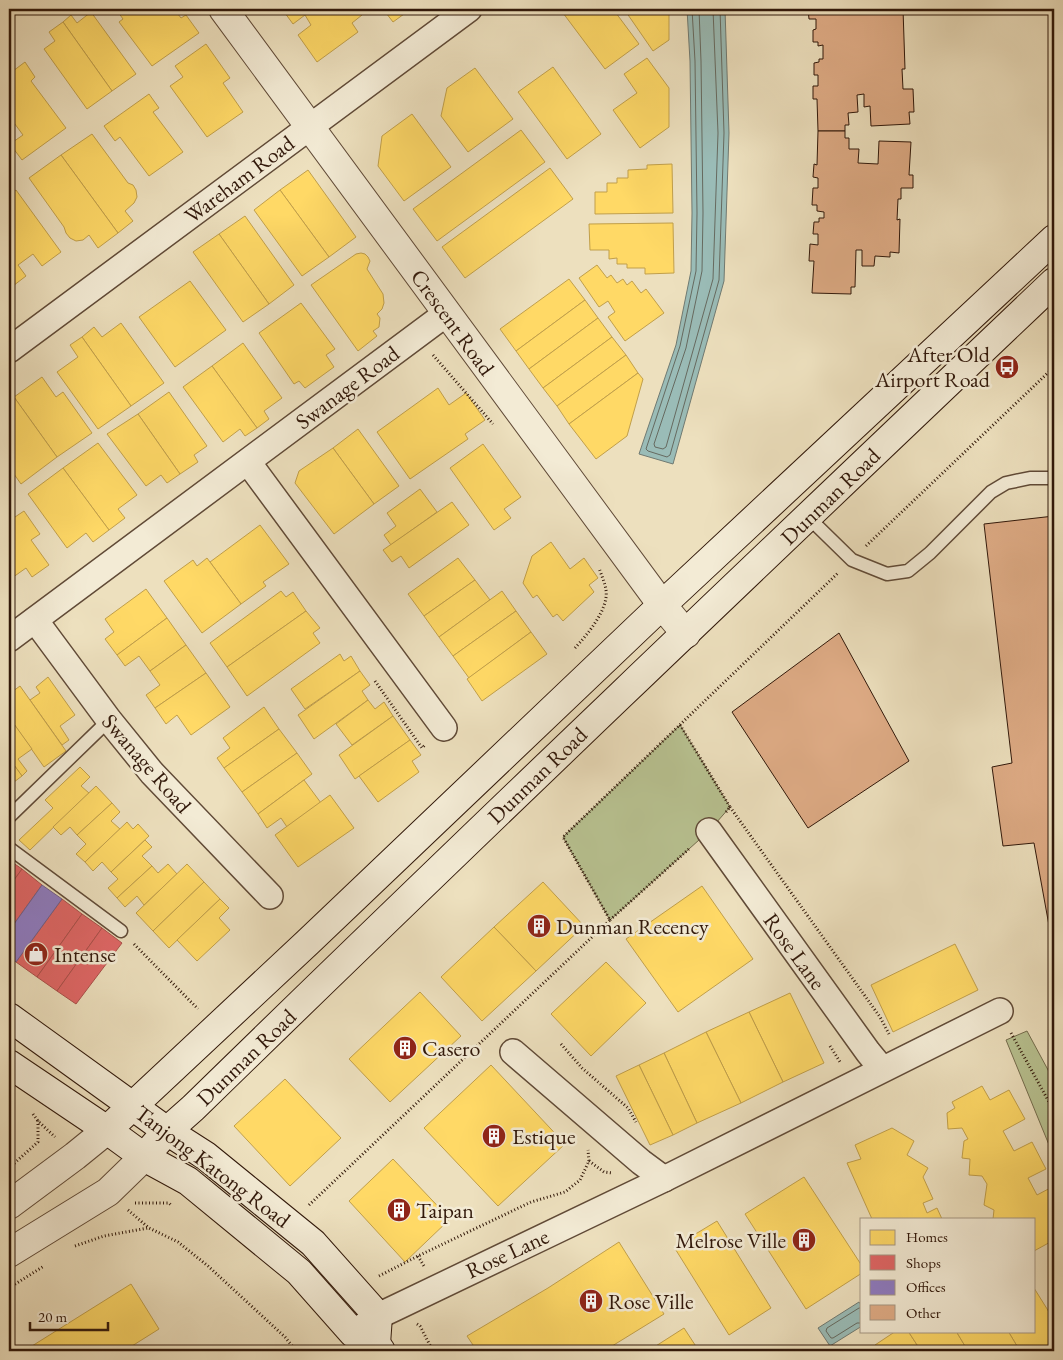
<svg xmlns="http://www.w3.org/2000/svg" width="1063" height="1360" font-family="'EB Garamond',serif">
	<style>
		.green { fill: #b8c291; stroke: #746d4e }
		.water { fill: #9abcb7; stroke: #707a72 }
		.homes { fill: #ffd966; stroke: #c19f4a }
		.shops { fill: #e06666; stroke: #ac4f4a }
		.offices { fill: #8e7cc3; stroke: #725e8c }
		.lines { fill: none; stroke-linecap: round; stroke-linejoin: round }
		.shore { stroke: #666a60; stroke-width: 1 }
		.building { fill: #deab85; stroke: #31180a }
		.service-casing { stroke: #604a37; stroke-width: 15 }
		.minor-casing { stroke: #604a37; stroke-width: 28 }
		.tertiary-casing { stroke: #604a37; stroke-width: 30 }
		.secondary-casing { stroke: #31180a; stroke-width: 30 }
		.path { stroke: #31180a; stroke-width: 3; stroke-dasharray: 1 2.5; stroke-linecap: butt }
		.service { stroke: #f3ebd5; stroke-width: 12 }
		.minor { stroke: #f3ebd5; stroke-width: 25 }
		.tertiary { stroke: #f3ebd5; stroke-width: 28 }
		.secondary { stroke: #f3ebd5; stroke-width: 28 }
		.labels { text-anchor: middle; stroke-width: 5; stroke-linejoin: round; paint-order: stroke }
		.street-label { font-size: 22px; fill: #31180a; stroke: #f3ebd5 }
		.poi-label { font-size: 22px; fill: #31180a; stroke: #f3ebd5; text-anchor: start }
	</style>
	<rect width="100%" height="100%" fill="#ede0be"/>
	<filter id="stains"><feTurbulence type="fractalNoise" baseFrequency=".004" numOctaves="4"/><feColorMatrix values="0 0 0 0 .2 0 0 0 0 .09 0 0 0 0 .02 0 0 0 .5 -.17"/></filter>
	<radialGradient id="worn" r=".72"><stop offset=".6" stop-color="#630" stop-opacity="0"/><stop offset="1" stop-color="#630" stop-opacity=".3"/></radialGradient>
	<!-- green -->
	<g class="green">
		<polygon points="680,725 730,807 709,831 610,920 563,837"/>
		<polygon points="1027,1031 1054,1081 1054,1157 1006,1040"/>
	</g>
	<!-- water -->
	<g class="water">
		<polygon points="687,9 725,9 729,133 724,281 673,464 639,454 676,345 691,271 692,213 690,61"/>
		<polygon points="859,1302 862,1306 862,1326 830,1346 818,1328"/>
	</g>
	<!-- homes -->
	<g class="homes">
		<polygon points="116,9 163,9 161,13 162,14 169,9 174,9 181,18 186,15 199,33 152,66 119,22 123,19"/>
		<polygon points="282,9 357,9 362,15 352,23 358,32 317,62 298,35 311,25 305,15 293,24"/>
		<polygon points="383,9 411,9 393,22"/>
		<polygon points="560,9 613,9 639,44 605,69"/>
		<polygon points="624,9 669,9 669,40 653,51"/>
		<polygon points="91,12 136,74 112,91 63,22 71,15 77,23"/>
		<polygon points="63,22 112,91 87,109 44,49 55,41 49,32"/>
		<polygon points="206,44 230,78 223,83 243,112 207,137 170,86 183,77 175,66"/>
		<polygon points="647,58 669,88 669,127 640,148 613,110 637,93 624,74"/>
		<polygon points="25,62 35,77 31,81 66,128 22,160 10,144 23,135 9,116 9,74"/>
		<polygon points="553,67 601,134 567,159 518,92"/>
		<polygon points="475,68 513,119 468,152 441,116 447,88"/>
		<polygon points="149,94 159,108 153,112 183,152 149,176 120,137 115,141 104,126"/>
		<polygon points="412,114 451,167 404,201 378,166 382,136"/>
		<polygon points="521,130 545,162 437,241 413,209"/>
		<polygon points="92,134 128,183 133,185 136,190 137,197 134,203 125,211 133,221 118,233 61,155"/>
		<polygon points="61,155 118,233 98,248 89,235 83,240 76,241 70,238 66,233 64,227 29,178"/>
		<polygon points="672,164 673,213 595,214 595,192 607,192 607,183 617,183 617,178 628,178 628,170 647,169 647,165"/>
		<polygon points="550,168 573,199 465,278 442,247"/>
		<polygon points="308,170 356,237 329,257 280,190"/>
		<polygon points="16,190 61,252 42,266 33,254 18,265 26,276 9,289 9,195"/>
		<polygon points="280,190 329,257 302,276 254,210"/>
		<polygon points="245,216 294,285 269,304 219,234"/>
		<polygon points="673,223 674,273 645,274 645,268 627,268 627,264 617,264 617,258 609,259 609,250 590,250 589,224"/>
		<polygon points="219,234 269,304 243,322 193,252"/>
		<polygon points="361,253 365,254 368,257 370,261 367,269 383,294 384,303 382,309 377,314 380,318 379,327 373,331 377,336 358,351 311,285 356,254"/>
		<polygon points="597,265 607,278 611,275 617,283 623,279 627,285 632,281 641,293 646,289 664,313 625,341 608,317 615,312 608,301 599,307 579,278"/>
		<polygon points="569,279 585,300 516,351 500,329"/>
		<polygon points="190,281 226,330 175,367 139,317"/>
		<polygon points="585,300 598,318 529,369 516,351"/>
		<polygon points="301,303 335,349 326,355 334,367 305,388 299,381 294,384 259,333"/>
		<polygon points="598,318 612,337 543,388 529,369"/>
		<polygon points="121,323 164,383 131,406 82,337 94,327 102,337"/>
		<polygon points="82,337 131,406 98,429 57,372 78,357 70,345"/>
		<polygon points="612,337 626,355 557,406 543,388"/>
		<polygon points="243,343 282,398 264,411 269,419 257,428 212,366"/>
		<polygon points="626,355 638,373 569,424 557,406"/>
		<polygon points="212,366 257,428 245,436 240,429 223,442 183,387"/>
		<polygon points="638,373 643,379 627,436 596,459 569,424"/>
		<polygon points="42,377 56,397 63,392 92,433 57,457 14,397"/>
		<polygon points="438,388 449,405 466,393 485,420 465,434 468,439 410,479 377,432"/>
		<polygon points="169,392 207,446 194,455 198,462 180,474 138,414"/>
		<polygon points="14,397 57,457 21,484 9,467 9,401"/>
		<polygon points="138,414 180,474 167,483 161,475 146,486 107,434"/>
		<polygon points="358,429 399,486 374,504 333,448"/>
		<polygon points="98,443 137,495 118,509 125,518 109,530 63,468"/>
		<polygon points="483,444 521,497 504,509 511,518 494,530 450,468"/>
		<polygon points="333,448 374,504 334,534 295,483 299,471"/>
		<polygon points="63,468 109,530 93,542 86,533 67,548 28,494"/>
		<polygon points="420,489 437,512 391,545 384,535 396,526 387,513"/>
		<polygon points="452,502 469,525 409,568 401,556 392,562 383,550"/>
		<polygon points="24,511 40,534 31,540 49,565 32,577 26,568 9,580 9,521"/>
		<polygon points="260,525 289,564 263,582 266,586 241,604 210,562"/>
		<polygon points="551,542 570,569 584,558 598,578 589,585 594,592 563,621 557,614 553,617 537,595 533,598 523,583 532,556"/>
		<polygon points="207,558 241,604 202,633 164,581 193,560 197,566"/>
		<polygon points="458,558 475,580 424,616 408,594"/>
		<polygon points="475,580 490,600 439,637 424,616"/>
		<polygon points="146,589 167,618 117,655 105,639 114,632 105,619"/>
		<polygon points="281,591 286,597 293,592 306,611 227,667 210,643"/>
		<polygon points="502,591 516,611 453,656 439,637"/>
		<polygon points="306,611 320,628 313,633 320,643 247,696 227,667"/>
		<polygon points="516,611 531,632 469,678 453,656"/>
		<polygon points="167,618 186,645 150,671 139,656 125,666 117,655"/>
		<polygon points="531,632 547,654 482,701 467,679"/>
		<polygon points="186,645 206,673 155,708 146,695 160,685 150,671"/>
		<polygon points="340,654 344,661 351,656 360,671 305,709 291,689"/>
		<polygon points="360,671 370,685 362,691 368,700 314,739 298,715"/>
		<polygon points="206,673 230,707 191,735 177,715 166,724 155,708"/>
		<polygon points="48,677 75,715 60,726 69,740 62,745 30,700 40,693 36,687"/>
		<polygon points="20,686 66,751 44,767 9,717 9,694"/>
		<polygon points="368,700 375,709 384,702 393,716 352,745 336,724"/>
		<polygon points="264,707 279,729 224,768 217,758 230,748 223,738"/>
		<polygon points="393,716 410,740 355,779 339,755"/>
		<polygon points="9,717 32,749 18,759 27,771 22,776 9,758"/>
		<polygon points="279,729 297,753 242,792 224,768"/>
		<polygon points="410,740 421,755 412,761 419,772 378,802 359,776"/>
		<polygon points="297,753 312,774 258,814 242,792"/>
		<polygon points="9,758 22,776 14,782 9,775"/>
		<polygon points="80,767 90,777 81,786 89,793 30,850 19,840 53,808 45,800"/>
		<polygon points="304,780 321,803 287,827 281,818 267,828 258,814"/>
		<polygon points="96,786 112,803 77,835 70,827 61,835 53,827"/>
		<polygon points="330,795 354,828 298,867 275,835"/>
		<polygon points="112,803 120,812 111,821 120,829 85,862 76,854 86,844 77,835"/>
		<polygon points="127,822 133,829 138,824 149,836 111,872 102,862 93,871 85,862"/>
		<polygon points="145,840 152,847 142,856 152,866 117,898 108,888 118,879 111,872"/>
		<polygon points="168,864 177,874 144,905 137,896 125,907 117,898 152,866 158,873"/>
		<polygon points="187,864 204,882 153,931 136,913"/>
		<polygon points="204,882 220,899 169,948 153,931"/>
		<polygon points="543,882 584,926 536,971 494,927"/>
		<polygon points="702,886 753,959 678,1012 626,939"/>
		<polygon points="220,899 229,908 219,918 230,930 197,961 177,940"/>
		<polygon points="494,927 536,971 482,1021 441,977"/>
		<polygon points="955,944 978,990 893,1032 871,985"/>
		<polygon points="606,962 646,1003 591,1056 551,1014"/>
		<polygon points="420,992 461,1036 390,1102 349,1059"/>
		<polygon points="790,993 824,1063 783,1082 749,1012"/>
		<polygon points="749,1012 783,1082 741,1103 706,1032"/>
		<polygon points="706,1032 741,1103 697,1123 664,1053"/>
		<polygon points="664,1053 697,1123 673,1135 639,1065"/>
		<polygon points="491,1065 565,1144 498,1206 424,1128"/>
		<polygon points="639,1065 673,1135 650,1145 616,1076"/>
		<polygon points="285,1079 341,1138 290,1186 234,1126"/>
		<polygon points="982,1086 990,1100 1009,1090 1025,1119 1003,1131 1014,1151 1032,1142 1046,1169 1028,1178 1037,1195 1054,1186 1054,1240 1034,1251 1034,1219 993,1219 994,1210 984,1205 987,1184 982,1176 969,1175 970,1159 962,1158 964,1141 968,1139 962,1128 948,1129 947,1113 955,1108 952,1102"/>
		<polygon points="892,1128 914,1141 907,1155 928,1168 923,1177 933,1199 923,1203 927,1213 937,1208 942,1219 872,1219 847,1163 861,1159 855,1145"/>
		<polygon points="393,1159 450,1219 405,1262 349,1201"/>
		<polygon points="804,1177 862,1266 862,1273 806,1309 745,1214"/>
		<polygon points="717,1221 771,1308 729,1335 674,1247"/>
		<polygon points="619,1242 664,1314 604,1351 477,1351 467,1336 548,1288"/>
		<polygon points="131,1284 159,1329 124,1351 24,1351"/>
		<polygon points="1034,1288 1054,1320 1054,1351 1020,1351 1008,1331 1034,1331"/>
		<polygon points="684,1328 699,1351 648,1351"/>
		<polygon points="896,1331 908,1331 921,1351 879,1351 875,1345"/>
		<polygon points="908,1331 956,1331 968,1351 921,1351"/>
		<polygon points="956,1331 1008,1331 1020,1351 968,1351"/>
	</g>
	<!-- shops -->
	<g class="shops">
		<polygon points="9,860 22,869 9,887"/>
		<polygon points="22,869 42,885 9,931 9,887"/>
		<polygon points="62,899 82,914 37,977 16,962"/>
		<polygon points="82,914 102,928 57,991 37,977"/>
		<polygon points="102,928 122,943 76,1004 57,991"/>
	</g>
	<!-- offices -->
	<polygon class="offices" points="42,885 62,899 16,962 9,957 9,931"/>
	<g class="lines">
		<!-- shore -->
		<g class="shore">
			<polyline points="692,9 695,61 697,213 696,271 680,346 646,449 648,451 667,457 670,455 719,280 724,133 720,9"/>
			<polyline points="699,9 701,61 703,213 702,271 686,348 654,444 655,447 663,449 666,447 713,279 718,133 713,9"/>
			<polyline points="862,1308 859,1308 827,1328 826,1331 831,1338 833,1338 857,1323 862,1323"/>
		</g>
	</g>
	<!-- building -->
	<g class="building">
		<polygon points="808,9 854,9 854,12 864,11 864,9 903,9 905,69 902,69 903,89 913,89 914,112 909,112 910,124 871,126 870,106 864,107 864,94 857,95 858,112 848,113 849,125 845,125 845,131 818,131 817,99 813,99 813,86 818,86 818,75 814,75 814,63 819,62 819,59 823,59 823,45 818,46 818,42 813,42 813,30 816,29 816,19 809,19"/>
		<polygon points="818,131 845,131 845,138 849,138 849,149 859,149 858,163 878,164 879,141 911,142 909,175 913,175 913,188 901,188 901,199 898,199 897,220 900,219 899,253 890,252 890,257 875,256 874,266 862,266 862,250 856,250 855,287 851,287 851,294 812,293 814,261 809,261 810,244 818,245 818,234 813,234 814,222 819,222 819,218 824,218 824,212 817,211 817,205 812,205 813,188 818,188 818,178 813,177 814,164 817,165"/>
		<polygon points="1054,516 1054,953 1034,843 1003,846 992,767 1012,763 984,524"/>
		<polygon points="839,633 909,761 808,828 732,712"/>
	</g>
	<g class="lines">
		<!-- service casing -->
		<g class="service-casing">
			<g id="service">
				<polyline points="808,517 852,560 887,574 908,571 930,553 991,492 1006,483 1030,478 1054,478"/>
				<polyline points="9,817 109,720"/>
				<polyline points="9,848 121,931"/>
			</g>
		</g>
		<!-- minor casing -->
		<g class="minor-casing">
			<g id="minor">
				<polyline points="9,350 469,9"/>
				<polyline points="248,462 444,728"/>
				<polyline points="35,620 109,720 152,773 270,896"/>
				<polyline points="9,639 447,313"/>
				<polyline points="709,831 868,1052 882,1069"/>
				<polyline points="513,1052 641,1162 664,1179"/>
				<polyline points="362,1327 378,1316 395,1308 664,1179 1000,1011"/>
			</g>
		</g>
		<!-- tertiary casing -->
		<g class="tertiary-casing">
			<g id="tertiary">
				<polyline points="223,9 662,605 686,634"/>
				<polyline points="9,1205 75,1156 107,1130"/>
				<polyline points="9,1253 108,1192 144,1157"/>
			</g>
		</g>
		<!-- secondary casing -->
		<g class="secondary-casing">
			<g id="secondary">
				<polyline points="9,1017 167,1131 206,1156 249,1191 313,1243 378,1316 376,1344"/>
				<polyline points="9,1064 107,1130 144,1157 188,1181 299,1272 353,1333 376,1344 381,1351"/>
				<polyline points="107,1130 308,942 662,605 1054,239"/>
				<path d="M 144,1157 L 167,1131 L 193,1108 C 478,830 766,556 1054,282"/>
			</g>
		</g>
		<!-- path -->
		<g class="path">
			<polyline points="433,355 493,424"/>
			<polyline points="866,546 1054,367"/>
			<path d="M 575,648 C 587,635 609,609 606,590 C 605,583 601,574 599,568"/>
			<polyline points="375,681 422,748 425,745"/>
			<polyline points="680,725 730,807 726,812"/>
			<polyline points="730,807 880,1017 889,1034"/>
			<polyline points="610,920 690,848"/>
			<polyline points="134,944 198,1009"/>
			<polyline points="1011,1033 1054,1111"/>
			<polyline points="561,1044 582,1068 628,1108 636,1122"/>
			<polyline points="830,1046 840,1062"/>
			<polyline points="33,1114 38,1121 55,1137"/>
			<polyline points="589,1161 604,1172 612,1173"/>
			<polyline points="9,1168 38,1142 38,1120"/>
			<polyline points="135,1203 169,1203 171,1205"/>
			<polyline points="309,1205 610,920 563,837 838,573"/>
			<polyline points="128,1210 149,1228 178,1242 208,1266 285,1337 296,1351"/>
			<polyline points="75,1246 104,1236 148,1228"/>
			<polyline points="418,1256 424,1266"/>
			<polyline points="379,1276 418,1256 531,1202 565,1192 580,1180 589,1161 588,1150"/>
			<polyline points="9,1288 44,1266"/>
			<polyline points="417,1324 420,1326 433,1351"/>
		</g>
		<!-- service -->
		<use href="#service" class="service"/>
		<!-- minor -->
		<use href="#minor" class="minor"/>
		<!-- tertiary -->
		<use href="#tertiary" class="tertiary"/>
		<!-- secondary -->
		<use href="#secondary" class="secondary"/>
	</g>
	<!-- icons -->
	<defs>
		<g id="bus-disc" transform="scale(1.25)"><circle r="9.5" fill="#8f2418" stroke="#f3ebd5"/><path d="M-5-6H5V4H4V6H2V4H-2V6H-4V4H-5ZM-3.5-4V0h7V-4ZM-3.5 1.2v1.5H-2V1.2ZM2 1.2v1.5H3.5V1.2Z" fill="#fff"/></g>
		<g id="building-disc" transform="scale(1.25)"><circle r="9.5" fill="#8f2418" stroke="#f3ebd5"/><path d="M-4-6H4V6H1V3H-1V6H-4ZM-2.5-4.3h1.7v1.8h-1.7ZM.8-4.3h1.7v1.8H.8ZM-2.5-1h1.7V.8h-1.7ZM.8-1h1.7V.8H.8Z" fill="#fff"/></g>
		<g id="shop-disc" transform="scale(1.25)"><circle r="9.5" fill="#8f2418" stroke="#f3ebd5"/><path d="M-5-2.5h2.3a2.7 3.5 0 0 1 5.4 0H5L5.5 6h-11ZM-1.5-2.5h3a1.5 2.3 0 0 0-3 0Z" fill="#fff"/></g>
	</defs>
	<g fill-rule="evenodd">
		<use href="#bus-disc" x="1007" y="367"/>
		<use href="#building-disc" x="539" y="926"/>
		<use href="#shop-disc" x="36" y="954"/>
		<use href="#building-disc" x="405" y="1048"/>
		<use href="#building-disc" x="494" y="1136"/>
		<use href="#building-disc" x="399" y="1210"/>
		<use href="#building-disc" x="804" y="1240"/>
		<use href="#building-disc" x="591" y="1301"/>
	</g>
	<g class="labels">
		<!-- street labels -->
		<g class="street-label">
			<text transform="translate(239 179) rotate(-37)" y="8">Wareham Road</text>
			<text transform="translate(453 322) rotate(54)" y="8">Crescent Road</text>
			<text transform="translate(347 387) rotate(-37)" y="8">Swanage Road</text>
			<text transform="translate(830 496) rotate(-44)" y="8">Dunman Road</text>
			<text transform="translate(147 763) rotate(49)" y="8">Swanage Road</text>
			<text transform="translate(537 775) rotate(-44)" y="8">Dunman Road</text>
			<text transform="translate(795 951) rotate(54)" y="8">Rose Lane</text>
			<text transform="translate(246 1057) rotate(-44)" y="8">Dunman Road</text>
			<text transform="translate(213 1166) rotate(37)" y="8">Tanjong Katong Road</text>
			<text transform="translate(507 1253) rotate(-25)" y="8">Rose Lane</text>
		</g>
		<!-- poi labels -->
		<g class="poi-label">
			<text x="990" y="362" text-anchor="end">After Old<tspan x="990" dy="25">Airport Road</tspan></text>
			<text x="556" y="934">Dunman Recency</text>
			<text x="54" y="962">Intense</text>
			<text x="422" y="1056">Casero</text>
			<text x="512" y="1144">Estique</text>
			<text x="416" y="1218">Taipan</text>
			<text x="786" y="1248" text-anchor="end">Melrose Ville</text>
			<text x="608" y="1309">Rose Ville</text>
		</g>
	</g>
	<!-- margin -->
	<rect width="1063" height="1360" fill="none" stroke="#ede0be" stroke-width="30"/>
	<rect x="10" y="10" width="1043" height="1340" fill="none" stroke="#31180a" stroke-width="2.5"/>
	<rect x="15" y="15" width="1033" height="1330" fill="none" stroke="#31180a"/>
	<!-- legend -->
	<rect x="860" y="1218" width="175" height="115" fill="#f3ebd5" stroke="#a59784"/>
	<rect x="870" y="1230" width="25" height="15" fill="#ffd966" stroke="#a59784"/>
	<text x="906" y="1242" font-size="15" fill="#31180a">Homes</text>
	<rect x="870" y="1255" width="25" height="15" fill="#e06666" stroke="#a59784"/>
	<text x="906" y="1268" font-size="15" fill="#31180a">Shops</text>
	<rect x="870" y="1280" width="25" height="15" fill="#8e7cc3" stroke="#a59784"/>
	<text x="906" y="1292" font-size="15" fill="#31180a">Offices</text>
	<rect x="870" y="1305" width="25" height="15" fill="#deab85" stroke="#a59784"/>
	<text x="906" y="1318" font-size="15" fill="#31180a">Other</text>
	<!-- scale -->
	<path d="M30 1322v8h78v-8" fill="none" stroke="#31180a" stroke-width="2.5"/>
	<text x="38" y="1322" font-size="15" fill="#31180a" stroke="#f3ebd5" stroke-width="4" paint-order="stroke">20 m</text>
	<rect width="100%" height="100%" filter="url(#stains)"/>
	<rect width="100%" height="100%" fill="url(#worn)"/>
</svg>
